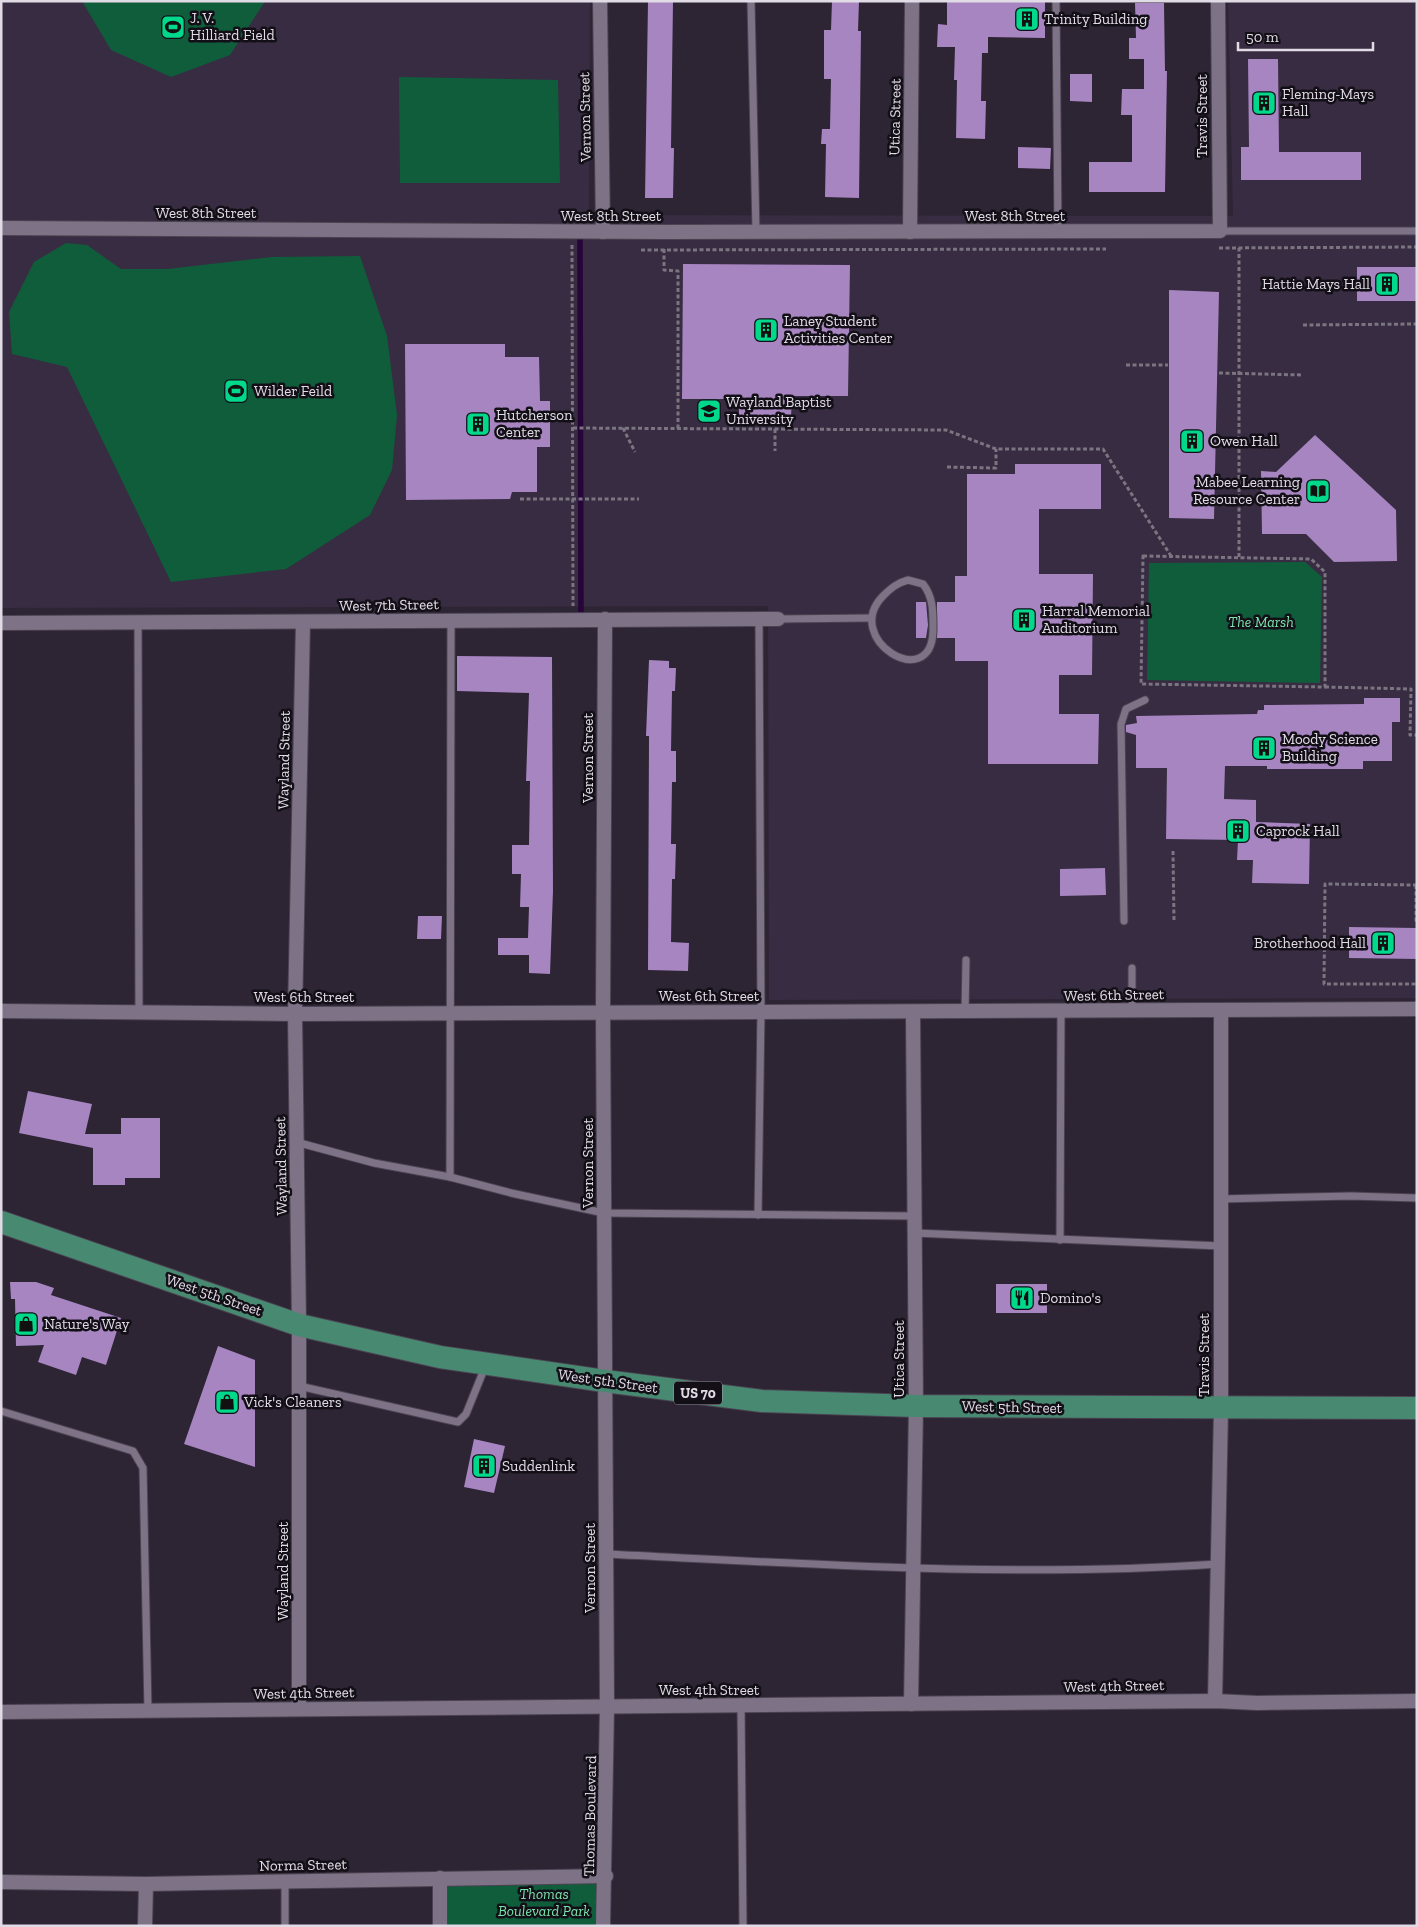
<svg xmlns="http://www.w3.org/2000/svg" width="1418" height="1927" font-family="'Zilla Slab',serif">
	<style>
		.built { fill: #372c41 }
		.green { fill: #105d3c }
		.lines { fill: none; stroke-linecap: round; stroke-linejoin: round }
		.stream { stroke: #27053a; stroke-width: 5.5 }
		.building { fill: #a785c1 }
		.service-casing { stroke: #4b4351; stroke-width: 9 }
		.minor-casing { stroke: #4b4351; stroke-width: 16 }
		.primary-casing { stroke: #4b4351; stroke-width: 24 }
		.path { stroke: #7b7481; stroke-width: 3; stroke-dasharray: 4 2.5; stroke-linecap: butt }
		.service { stroke: #7e7386; stroke-width: 7 }
		.minor { stroke: #7e7386; stroke-width: 14 }
		.primary { stroke: #488972; stroke-width: 22 }
		.labels { text-anchor: middle; stroke-width: 5; stroke-linejoin: round; paint-order: stroke }
		.shield { fill: #130f17; stroke: #a39ea8; stroke-width: 1 }
		.shield-label { font-size: 14px; font-weight: bold; fill: #e1dbe6 }
		.poi-label { font-size: 15px; fill: #e1dbe6; stroke: #130f17; text-anchor: start }
		.street-label { font-size: 15px; fill: #e1dbe6; stroke: #130f17 }
		.park-label { font-size: 15px; font-style: italic; fill: #7be4ac; stroke: #130f17 }
	</style>
	<rect width="100%" height="100%" fill="#2d2434"/>
	<!-- built -->
	<polygon class="built" points="1,1 590,1 589,215 1233,216 1228,1 1417,1 1417,998 769,1000 768,606 1,608"/>
	<!-- green -->
	<g class="green">
		<polygon points="82,1 264,1 264,3 230,55 171,77 111,50"/>
		<polygon points="399,77 558,80 560,183 400,183"/>
		<polygon points="66,243 87,245 121,269 168,269 272,257 360,256 387,336 397,415 392,470 370,515 286,569 171,582 67,367 12,354 9,312 34,262"/>
		<polygon points="1305,562 1322,577 1320,683 1147,680 1149,563"/>
		<polygon points="602,1879 600,1926 443,1926 443,1881"/>
	</g>
	<g class="lines">
		<!-- stream -->
		<polyline class="stream" points="580,232 581,620"/>
	</g>
	<!-- building -->
	<g class="building">
		<polygon points="648,1 673,1 671,148 674,148 673,198 645,198"/>
		<polygon points="832,1 859,1 858,31 861,31 859,198 825,197 826,144 821,144 822,129 830,129 831,79 824,79 824,30 831,30"/>
		<polygon points="947,1 1045,1 1045,38 988,37 988,53 982,53 981,101 986,101 985,139 956,138 957,80 954,80 955,47 937,47 938,24 947,25"/>
		<polygon points="1135,3 1164,3 1165,71 1167,71 1165,192 1089,192 1089,162 1132,162 1132,115 1121,115 1122,89 1144,89 1144,59 1129,59 1129,38 1136,38"/>
		<polygon points="1248,59 1278,59 1279,152 1361,152 1361,180 1241,180 1241,147 1249,147"/>
		<polygon points="1070,74 1092,74 1092,102 1070,101"/>
		<polygon points="1018,147 1051,148 1050,169 1018,168"/>
		<polygon points="683,264 850,265 848,396 792,396 791,417 739,416 739,399 682,399"/>
		<rect x="1357" y="267" width="60" height="34"/>
		<polygon points="1169,290 1219,292 1214,519 1169,518"/>
		<polygon points="405,344 505,344 505,357 539,357 540,401 550,401 550,447 537,447 537,492 512,492 510,499 406,500"/>
		<polygon points="1315,435 1396,510 1397,561 1334,562 1306,534 1262,534 1261,471 1276,472"/>
		<polygon points="1015,464 1101,464 1101,509 1039,509 1039,574 1093,574 1092,675 1059,675 1059,714 1099,714 1098,764 988,764 988,661 955,661 955,638 937,638 937,602 955,602 955,576 967,576 967,474 1015,474"/>
		<polygon points="916,602 926,602 928,625 926,638 916,638"/>
		<polygon points="457,656 552,657 553,891 550,974 529,973 529,955 498,955 498,938 528,938 529,907 520,907 521,874 512,874 512,845 529,845 530,781 526,781 529,693 457,691"/>
		<polygon points="649,660 669,661 669,668 676,668 675,691 672,691 671,751 676,751 676,782 672,782 671,844 676,844 675,879 672,879 671,942 689,943 688,971 648,970 649,736 646,736"/>
		<polygon points="1364,698 1400,698 1400,722 1392,722 1392,761 1363,761 1363,769 1267,769 1267,766 1225,766 1224,799 1256,800 1256,822 1310,824 1309,884 1252,883 1253,860 1237,860 1238,840 1166,839 1167,768 1136,768 1136,735 1126,732 1126,725 1137,723 1136,716 1257,714 1258,710 1264,710 1264,705 1364,704"/>
		<polygon points="1105,868 1106,895 1060,896 1060,869"/>
		<polygon points="418,916 442,916 441,939 417,939"/>
		<polygon points="1349,927 1417,928 1417,959 1349,958"/>
		<polygon points="28,1091 92,1104 85,1134 121,1134 121,1118 160,1118 160,1178 125,1178 125,1185 93,1185 93,1148 19,1133"/>
		<polygon points="10,1282 36,1282 54,1288 51,1295 121,1318 106,1365 82,1357 76,1375 38,1362 44,1345 16,1346 15,1299 11,1299"/>
		<rect x="996" y="1284" width="51" height="29"/>
		<polygon points="218,1346 255,1360 255,1467 184,1444"/>
		<polygon points="474,1439 505,1446 494,1493 464,1487"/>
	</g>
	<g class="lines">
		<!-- service casing -->
		<g class="service-casing">
			<g id="service">
				<polyline points="751,1 756,232"/>
				<polyline points="1056,1 1058,233"/>
				<polyline points="1220,231 1417,231"/>
				<path d="M 908,580 L 923,584 C 934,598 933,614 933,631 C 931,694 841,639 883,596 C 891,588 897,583 908,580 Z"/>
				<polyline points="778,619 871,618"/>
				<polyline points="138,622 139,1012"/>
				<polyline points="1124,921 1121,724 1126,709 1145,700"/>
				<polyline points="1132,1010 1132,968"/>
				<polyline points="965,1012 966,960"/>
				<polyline points="296,1142 374,1163 450,1177 511,1193 604,1213 914,1216"/>
				<polyline points="450,1177 451,620"/>
				<polyline points="1221,1199 1351,1196 1417,1198"/>
				<polyline points="758,1215 761,1012 759,619"/>
				<polyline points="915,1233 1221,1246"/>
				<polyline points="1060,1240 1061,1012"/>
				<polyline points="299,1386 458,1422 466,1414 485,1367"/>
				<polyline points="1,1411 133,1451 143,1468 148,1711"/>
				<path d="M 606,1554 C 810,1564 1013,1578 1218,1564"/>
				<polyline points="741,1706 743,1926"/>
				<polyline points="285,1881 285,1926"/>
			</g>
		</g>
		<!-- minor casing -->
		<g class="minor-casing">
			<g id="minor">
				<polyline points="600,1 603,232"/>
				<polyline points="1,228 664,232 1220,231 1218,1"/>
				<polyline points="910,232 912,1"/>
				<polyline points="1,623 778,619"/>
				<polyline points="1,1011 295,1014 1417,1009"/>
				<polyline points="1215,1701 1221,1409 1221,1010"/>
				<polyline points="911,1704 916,1406 913,1012"/>
				<polyline points="299,1709 299,1325 295,1014 303,622"/>
				<polyline points="1,1712 1215,1701 1257,1703 1417,1701"/>
				<polyline points="1,1882 146,1884 606,1876"/>
				<polyline points="145,1926 146,1884"/>
				<polyline points="440,1926 440,1878"/>
				<polyline points="603,1926 607,1706 603,1012 605,619"/>
			</g>
		</g>
		<!-- primary casing -->
		<g class="primary-casing">
			<polyline id="primary" points="1,1222 299,1325 440,1357 605,1381 762,1401 916,1406 1417,1408"/>
		</g>
		<!-- path -->
		<g class="path">
			<polyline points="572,245 573,606"/>
			<polyline points="1219,248 1417,247"/>
			<polyline points="664,249 664,270 678,271 678,429"/>
			<polyline points="641,250 1106,249"/>
			<polyline points="1303,325 1417,324"/>
			<polyline points="1126,365 1168,365"/>
			<polyline points="1219,373 1303,375"/>
			<polyline points="573,428 946,430 996,449 1103,449 1171,556"/>
			<polyline points="623,428 635,452"/>
			<polyline points="775,429 775,451"/>
			<polyline points="947,467 996,468 996,449"/>
			<polyline points="520,499 639,499"/>
			<polygon points="1143,556 1311,559 1325,572 1325,687 1141,684"/>
			<polyline points="1239,557 1239,248"/>
			<polyline points="1325,687 1411,689 1410,735 1417,735"/>
			<polyline points="1173,851 1174,921"/>
			<polyline points="1416,885 1416,923"/>
			<polyline points="1417,885 1325,884 1324,984 1417,984"/>
		</g>
		<!-- service -->
		<use href="#service" class="service"/>
		<!-- minor -->
		<use href="#minor" class="minor"/>
		<!-- primary -->
		<use href="#primary" class="primary"/>
	</g>
	<!-- icons -->
	<defs>
		<g id="building-square" transform="scale(1.25)"><rect x="-9" y="-9" width="18" height="18" rx="4" fill="#00d98c" stroke="#130f17"/><path d="M-4-6H4V6H1V3H-1V6H-4ZM-2.5-4.3h1.7v1.8h-1.7ZM.8-4.3h1.7v1.8H.8ZM-2.5-1h1.7V.8h-1.7ZM.8-1h1.7V.8H.8Z" fill="#111"/></g>
		<g id="stadium-square" transform="scale(1.25)"><rect x="-9" y="-9" width="18" height="18" rx="4" fill="#00d98c" stroke="#130f17"/><path d="M0-5a6.5 5 0 1 0 0 10a6.5 5 0 1 0 0-10ZM-3.5-1.8h7v3.6h-7Z" fill="#111"/></g>
		<g id="university-square" transform="scale(1.25)"><rect x="-9" y="-9" width="18" height="18" rx="4" fill="#00d98c" stroke="#130f17"/><path d="M0-5L7-2L0 1L-7-2ZM-4 1L0 2.5L4 1V4Q0 6-4 4Z" fill="#111"/></g>
		<g id="library-square" transform="scale(1.25)"><rect x="-9" y="-9" width="18" height="18" rx="4" fill="#00d98c" stroke="#130f17"/><path d="M-6-4Q-3-5.5-.7-3.5V5Q-3 3-6 4ZM6-4Q3-5.5 .7-3.5V5Q3 3 6 4Z" fill="#111"/></g>
		<g id="restaurant-square" transform="scale(1.25)"><rect x="-9" y="-9" width="18" height="18" rx="4" fill="#00d98c" stroke="#130f17"/><path d="M-5-6h1v4h1v-4h1v4h1v-4h1v5L-1.5 .5V6h-2V.5L-5-1ZM5-6V6H3V1.5H1.5Q1.5-4 5-6Z" fill="#111"/></g>
		<g id="shop-square" transform="scale(1.25)"><rect x="-9" y="-9" width="18" height="18" rx="4" fill="#00d98c" stroke="#130f17"/><path d="M-5-2.5h2.3a2.7 3.5 0 0 1 5.4 0H5L5.5 6h-11ZM-1.5-2.5h3a1.5 2.3 0 0 0-3 0Z" fill="#111"/></g>
	</defs>
	<g fill-rule="evenodd">
		<use href="#building-square" x="1027" y="19"/>
		<use href="#stadium-square" x="173" y="27"/>
		<use href="#building-square" x="1264" y="103"/>
		<use href="#building-square" x="1387" y="284"/>
		<use href="#building-square" x="766" y="330"/>
		<use href="#stadium-square" x="236" y="391"/>
		<use href="#university-square" x="709" y="411"/>
		<use href="#building-square" x="478" y="424"/>
		<use href="#building-square" x="1192" y="441"/>
		<use href="#library-square" x="1318" y="491"/>
		<use href="#building-square" x="1024" y="620"/>
		<use href="#building-square" x="1264" y="748"/>
		<use href="#building-square" x="1238" y="831"/>
		<use href="#building-square" x="1383" y="943"/>
		<use href="#restaurant-square" x="1022" y="1298"/>
		<use href="#shop-square" x="26" y="1324"/>
		<use href="#shop-square" x="227" y="1402"/>
		<use href="#building-square" x="484" y="1466"/>
	</g>
	<g class="labels">
		<!-- shield labels -->
		<rect class="shield" x="674" y="1381.5" width="48" height="23" rx="4"/>
		<g class="shield-label">
			<text x="698" y="1398">US 70</text>
		</g>
		<!-- poi labels -->
		<g class="poi-label">
			<text x="190" y="23">J. V.<tspan x="190" dy="17">Hilliard Field</tspan></text>
			<text x="1044" y="24">Trinity Building</text>
			<text x="1282" y="99">Fleming-Mays<tspan x="1282" dy="17">Hall</tspan></text>
			<text x="1370" y="289" text-anchor="end">Hattie Mays Hall</text>
			<text x="784" y="326">Laney Student<tspan x="784" dy="17">Activities Center</tspan></text>
			<text x="254" y="396">Wilder Feild</text>
			<text x="726" y="407">Wayland Baptist<tspan x="726" dy="17">University</tspan></text>
			<text x="496" y="420">Hutcherson<tspan x="496" dy="17">Center</tspan></text>
			<text x="1210" y="446">Owen Hall</text>
			<text x="1300" y="487" text-anchor="end">Mabee Learning<tspan x="1300" dy="17">Resource Center</tspan></text>
			<text x="1042" y="616">Harral Memorial<tspan x="1042" dy="17">Auditorium</tspan></text>
			<text x="1282" y="744">Moody Science<tspan x="1282" dy="17">Building</tspan></text>
			<text x="1256" y="836">Caprock Hall</text>
			<text x="1366" y="948" text-anchor="end">Brotherhood Hall</text>
			<text x="1040" y="1303">Domino's</text>
			<text x="44" y="1329">Nature's Way</text>
			<text x="244" y="1407">Vick's Cleaners</text>
			<text x="502" y="1471">Suddenlink</text>
		</g>
		<!-- street labels -->
		<g class="street-label">
			<text transform="translate(1202 116) rotate(-90)" y="5">Travis Street</text>
			<text transform="translate(585 117) rotate(-91)" y="5">Vernon Street</text>
			<text transform="translate(895 117) rotate(-89)" y="5">Utica Street</text>
			<text x="206" y="218">West 8th Street</text>
			<text x="611" y="221">West 8th Street</text>
			<text x="1015" y="221">West 8th Street</text>
			<text transform="translate(389 605) rotate(-1)" y="5">West 7th Street</text>
			<text transform="translate(588 758) rotate(-90)" y="5">Vernon Street</text>
			<text transform="translate(284 760) rotate(-89)" y="5">Wayland Street</text>
			<text transform="translate(1114 995) rotate(-1)" y="5">West 6th Street</text>
			<text x="709" y="1001">West 6th Street</text>
			<text x="304" y="1002">West 6th Street</text>
			<text transform="translate(588 1163) rotate(-90)" y="5">Vernon Street</text>
			<text transform="translate(281 1166) rotate(-91)" y="5">Wayland Street</text>
			<text transform="translate(214 1295) rotate(19)" y="5">West 5th Street</text>
			<text transform="translate(1204 1355) rotate(-90)" y="5">Travis Street</text>
			<text transform="translate(899 1359) rotate(-90)" y="5">Utica Street</text>
			<text transform="translate(608 1381) rotate(8)" y="5">West 5th Street</text>
			<text transform="translate(1012 1407) rotate(1)" y="5">West 5th Street</text>
			<text transform="translate(590 1568) rotate(-90)" y="5">Vernon Street</text>
			<text transform="translate(283 1571) rotate(-90)" y="5">Wayland Street</text>
			<text transform="translate(1114 1686) rotate(-1)" y="5">West 4th Street</text>
			<text x="709" y="1695">West 4th Street</text>
			<text transform="translate(304 1693) rotate(-1)" y="5">West 4th Street</text>
			<text transform="translate(590 1816) rotate(-89)" y="5">Thomas Boulevard</text>
			<text transform="translate(303 1865) rotate(-1)" y="5">Norma Street</text>
		</g>
		<!-- park labels -->
		<g class="park-label">
			<text x="1261" y="627">The Marsh</text>
			<text x="544" y="1899">Thomas<tspan x="544" dy="17">Boulevard Park</tspan></text>
		</g>
	</g>
	<!-- border -->
	<rect width="1418" height="1927" fill="none" stroke="#e1dbe6" stroke-width="5"/>
	<!-- scale -->
	<path d="M1238 42v8h135v-8" fill="none" stroke="#e1dbe6" stroke-width="2.5"/>
	<text x="1246" y="42" font-size="15" fill="#e1dbe6" stroke="#130f17" stroke-width="4" paint-order="stroke">50 m</text>
</svg>
